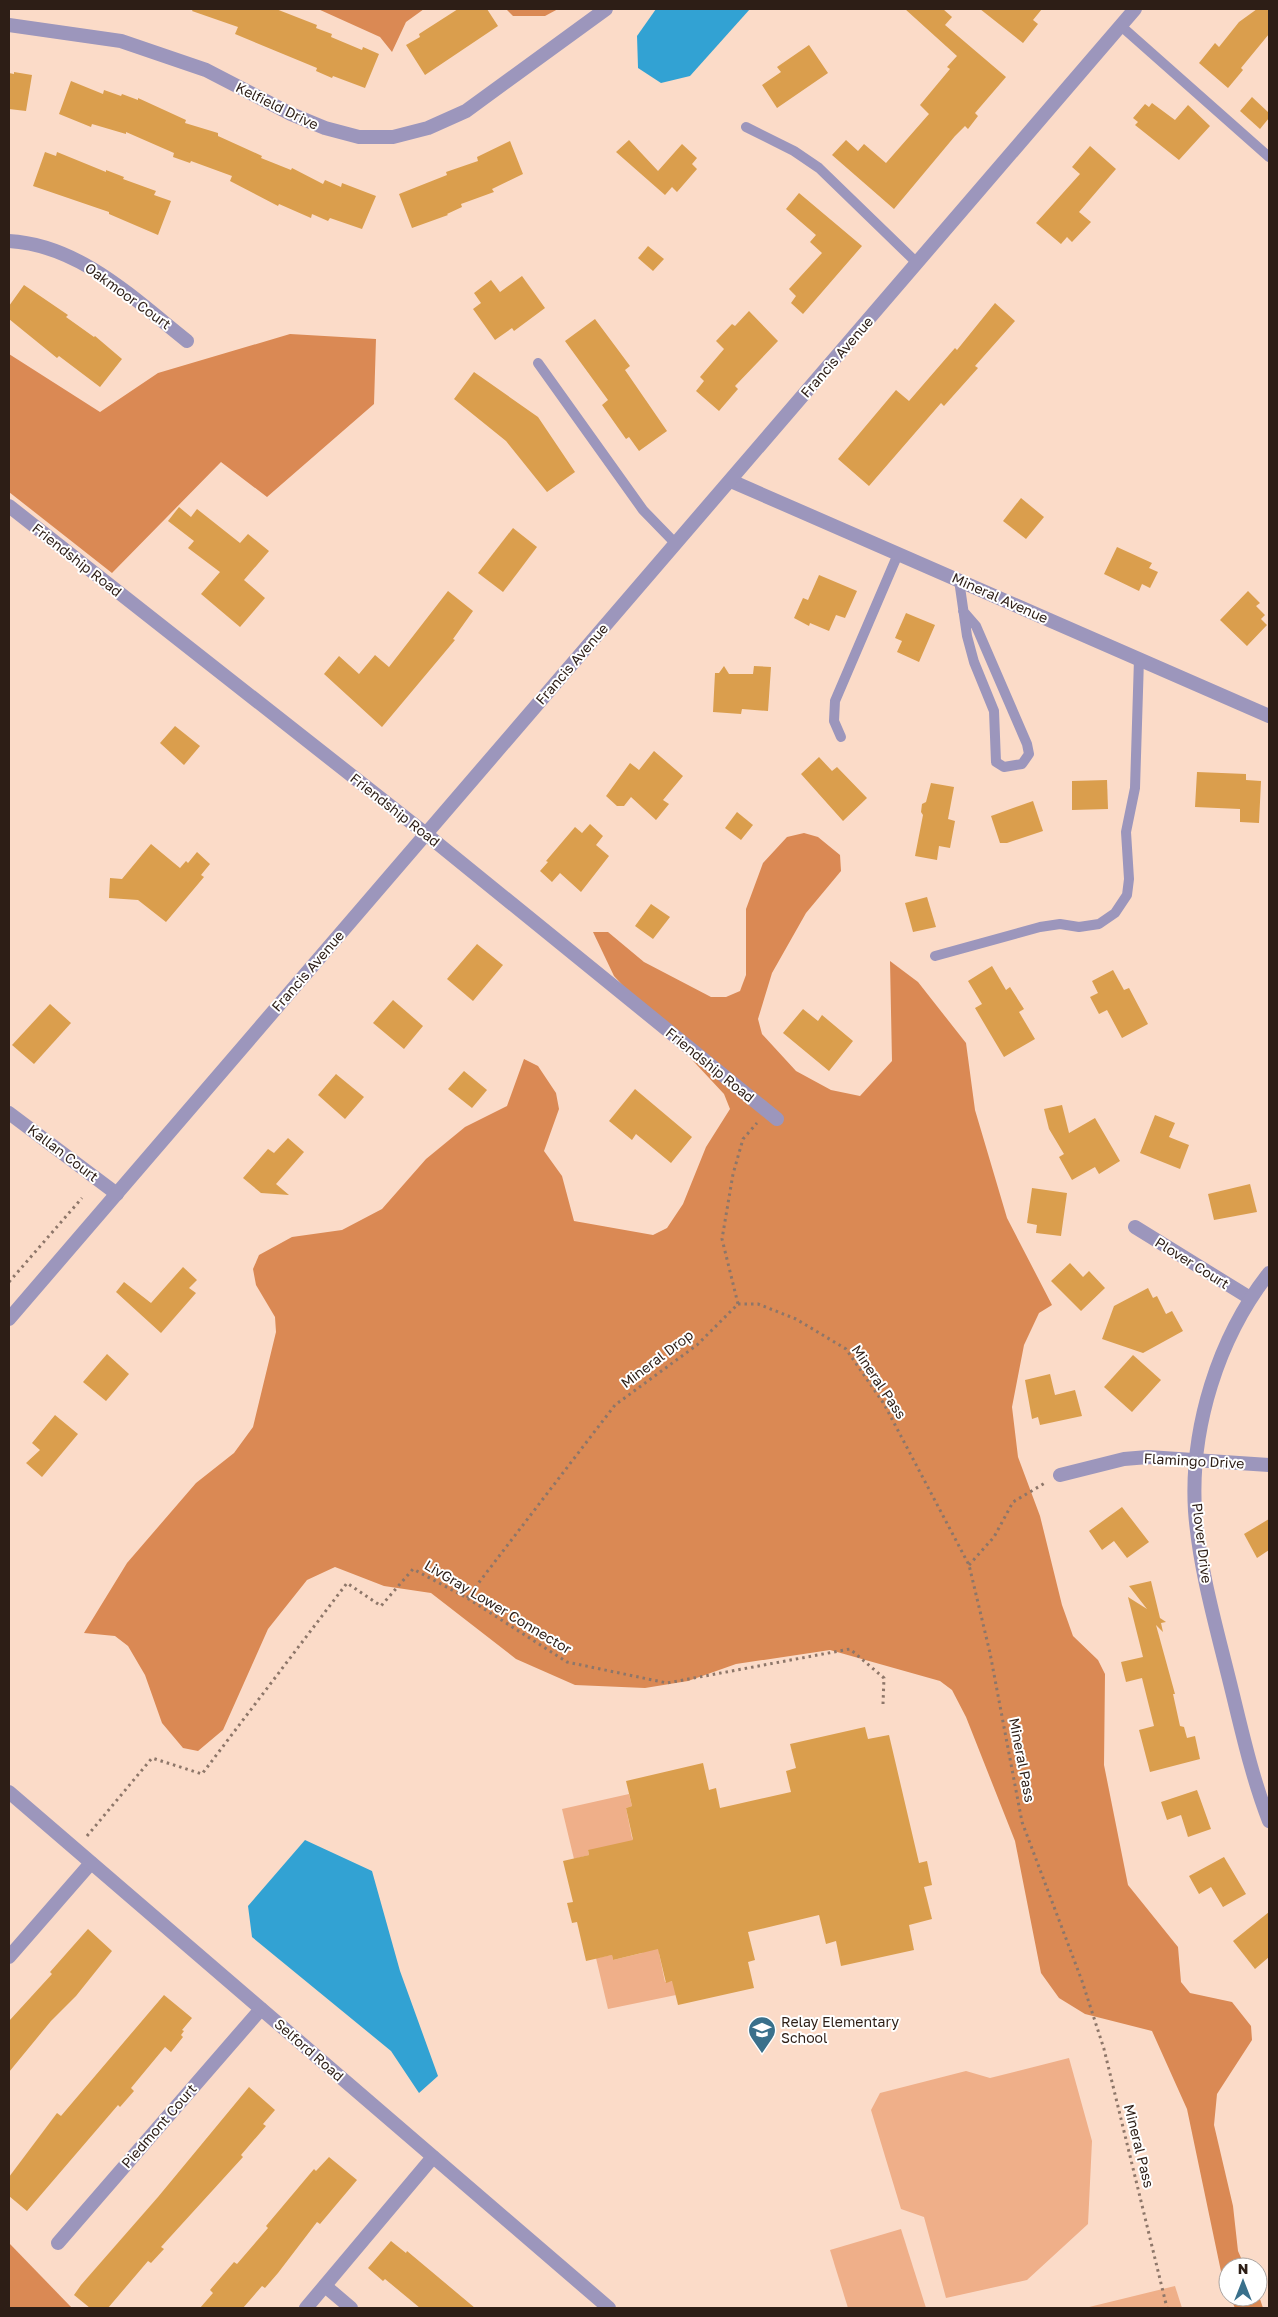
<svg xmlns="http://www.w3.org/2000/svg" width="1278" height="2317" font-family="'Golos Text',sans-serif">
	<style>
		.green { fill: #efaf89 }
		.forest { fill: #da8954 }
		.water { fill: #32a2d3 }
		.building { fill: #da9e4d }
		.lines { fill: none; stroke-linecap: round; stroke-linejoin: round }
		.path { stroke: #8d7669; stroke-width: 3; stroke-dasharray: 2.5 4; stroke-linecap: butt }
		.service { stroke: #9c96bc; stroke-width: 10 }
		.minor { stroke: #9c96bc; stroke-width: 14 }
		.tertiary { stroke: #9c96bc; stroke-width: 14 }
		.labels { text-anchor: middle; stroke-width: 4; stroke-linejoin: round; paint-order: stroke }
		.street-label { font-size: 14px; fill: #2d1e16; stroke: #fff }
		.poi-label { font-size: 14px; fill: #2d1e16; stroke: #fff; text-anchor: start }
	</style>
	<rect width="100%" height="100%" fill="#fbdbc8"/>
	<!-- green -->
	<g class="green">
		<polygon points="629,1794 632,1806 626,1808 632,1838 643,1854 588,1850 589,1855 574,1859 562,1809"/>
		<polygon points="661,1932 659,1953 665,1982 673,1981 676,1995 608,2009 596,1958 612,1955 613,1960 642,1953"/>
		<polygon points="1069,2058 1092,2141 1088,2224 1027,2280 946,2298 924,2217 901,2209 871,2110 880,2093 966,2071 990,2078"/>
		<polygon points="901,2229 926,2308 848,2308 830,2250"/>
		<polygon points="1175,2286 1182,2308 1085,2308"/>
	</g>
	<!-- forest -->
	<g class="forest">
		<polygon points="318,9 424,9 406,22 392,52 380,37"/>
		<polygon points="506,9 558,9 545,16 513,16"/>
		<polygon points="290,334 376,339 374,404 267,497 221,462 112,573 9,492 9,354 100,412 158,373"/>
		<polygon points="804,833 818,837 840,855 841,871 806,913 772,973 758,1019 762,1034 796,1071 831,1090 860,1096 892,1061 890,961 918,982 966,1043 975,1110 1007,1218 1052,1305 1039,1313 1024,1345 1012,1407 1018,1457 1040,1516 1062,1605 1073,1636 1098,1660 1105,1674 1104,1765 1128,1885 1178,1947 1181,1982 1190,1993 1232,2002 1251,2026 1252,2040 1217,2094 1214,2125 1233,2206 1238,2251 1245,2267 1228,2267 1228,2292 1223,2281 1187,2109 1152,2031 1085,2014 1059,1998 1041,1973 1015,1841 966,1717 952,1690 940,1681 830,1650 736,1664 688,1681 645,1688 575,1685 516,1659 431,1593 384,1586 335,1567 307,1580 268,1629 223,1730 198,1751 183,1748 162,1723 145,1675 128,1646 115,1636 84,1633 127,1563 196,1483 234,1453 253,1427 276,1332 275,1317 256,1285 253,1269 259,1255 292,1237 342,1230 382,1209 426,1159 465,1127 507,1106 524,1059 538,1066 556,1093 559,1109 544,1151 562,1176 574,1221 653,1235 667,1228 683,1204 706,1147 730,1109 724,1094 614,976 593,932 608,932 644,962 711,997 726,997 740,991 746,975 746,909 763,863 787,837"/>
		<polygon points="9,2243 72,2308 9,2308"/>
		<polygon points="1258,2293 1263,2308 1235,2308 1230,2297 1258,2297"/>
	</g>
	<!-- water -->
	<g class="water">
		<polygon points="656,9 750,9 690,76 661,83 638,68 637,36"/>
		<polygon points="305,1840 372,1871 400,1971 438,2076 419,2093 391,2051 252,1937 248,1906"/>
	</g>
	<!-- building -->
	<g class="building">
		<polygon points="193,9 276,9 317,25 316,28 332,34 331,37 362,50 363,47 379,54 365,88 333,76 332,78 316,71 317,68 235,34 238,27 192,11"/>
		<polygon points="458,9 487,9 498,26 425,75 406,45 420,37 419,34"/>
		<polygon points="905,9 943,9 952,17 945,25 1006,77 975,113 978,116 968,129 965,126 955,136 894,209 832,155 846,140 858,151 864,144 886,163 929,114 920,105 950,69 947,67 957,56"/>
		<polygon points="980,9 1042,9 1033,20 1038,24 1023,43"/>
		<polygon points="1257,9 1269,9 1269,34 1241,68 1243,70 1228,88 1199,63 1215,43 1219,47 1239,22"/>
		<polygon points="809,45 828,73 777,108 762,85 781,72 777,67"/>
		<polygon points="14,72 32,75 26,111 9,109 9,73 14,74"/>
		<polygon points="71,81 103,94 104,90 121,96 122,94 138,100 138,98 186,120 185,123 218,133 218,136 262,156 261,158 291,170 292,168 323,184 325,180 341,187 342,183 376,196 362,229 330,218 328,221 312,214 311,218 279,204 278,206 230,181 232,176 191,161 190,163 173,157 174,153 126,132 126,134 92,124 91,127 59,114"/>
		<polygon points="1252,97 1269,113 1269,118 1260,129 1240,111"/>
		<polygon points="1152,103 1175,120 1188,105 1210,126 1179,160 1135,125 1138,122 1133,118 1145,104 1149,107"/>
		<polygon points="629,140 658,171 682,144 697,158 692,164 697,169 677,192 672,187 665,195 616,152"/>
		<polygon points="510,141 523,174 492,189 494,192 461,204 462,207 447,214 448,215 412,228 399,194 447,175 446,172 478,161 477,157"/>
		<polygon points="1090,146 1116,169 1079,212 1091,222 1072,242 1067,237 1061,244 1036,223 1080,174 1072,167"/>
		<polygon points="45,152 56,156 57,152 106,172 106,170 124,177 123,179 156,191 154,195 171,201 158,235 109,214 109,212 33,186"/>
		<polygon points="799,193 862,246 803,314 791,303 796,296 789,289 822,253 810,242 816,235 786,209"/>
		<polygon points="648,246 664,259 653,271 638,258"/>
		<polygon points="522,276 545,308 514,331 512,328 495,340 473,309 481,303 474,293 491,280 500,292"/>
		<polygon points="24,285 68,315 66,317 94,337 95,336 122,359 100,387 59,356 57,358 9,319 9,306"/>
		<polygon points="995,303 1015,321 975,366 978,368 944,406 941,403 869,486 838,459 896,390 909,401 955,348 957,350"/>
		<polygon points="749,311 778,341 735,386 738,389 719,411 696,391 704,381 700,377 724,349 716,341 732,324 735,326"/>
		<polygon points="595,319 630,366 625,370 667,431 639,451 629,437 626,439 602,405 608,400 565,341"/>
		<polygon points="474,372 538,417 575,472 547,492 506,441 454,399"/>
		<polygon points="1021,498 1044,517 1026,539 1003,521"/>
		<polygon points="179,507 191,517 197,509 240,543 248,534 269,551 244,580 265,598 240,627 201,594 220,572 188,548 194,541 168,521"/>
		<polygon points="513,528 537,547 503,592 478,573"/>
		<polygon points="1117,547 1152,563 1149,568 1158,572 1150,588 1142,584 1139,591 1104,574"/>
		<polygon points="819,575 857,591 845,618 836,615 829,631 810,623 809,626 794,618 803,598 808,600"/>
		<polygon points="448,591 473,611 453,639 455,640 382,727 324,674 339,656 359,674 375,655 389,667"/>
		<polygon points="1248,591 1260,603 1256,606 1265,615 1261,619 1267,625 1247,646 1220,620"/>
		<polygon points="906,613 935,625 919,662 897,652 902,641 895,638"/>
		<polygon points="724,666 729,674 753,674 754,666 771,667 768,711 742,709 741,714 713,712 715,673 719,673"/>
		<polygon points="175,726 200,746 184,765 160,743"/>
		<polygon points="654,751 683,776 663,800 669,804 656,820 631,797 624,806 617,806 606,796 630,763 639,770"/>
		<polygon points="819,757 832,771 837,767 867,798 843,821 801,774"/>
		<polygon points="1197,772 1246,774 1246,780 1261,781 1259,823 1240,822 1240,809 1195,807"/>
		<polygon points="1107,780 1108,809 1072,810 1072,781"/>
		<polygon points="931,783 954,787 948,819 955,821 950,848 939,846 937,860 915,856 923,815 921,812 922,804 926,802"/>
		<polygon points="1033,801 1043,831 1007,843 1000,843 991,816"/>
		<polygon points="737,812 753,825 741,840 725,828"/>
		<polygon points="590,824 603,836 596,845 609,856 581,892 560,873 552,882 540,871 548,862 546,861 575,827 582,833"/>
		<polygon points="151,844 180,868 186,861 188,863 197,852 210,864 201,875 204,877 166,922 138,900 109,898 110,878 122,879"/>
		<polygon points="927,897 936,927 913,932 905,903"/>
		<polygon points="651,904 670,917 653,939 635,926"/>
		<polygon points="477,944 503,965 473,1001 447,979"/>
		<polygon points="992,966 1006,990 1010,987 1024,1009 1019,1012 1035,1039 1004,1057 975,1008 982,1004 968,981"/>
		<polygon points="1113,970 1124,990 1129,988 1148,1024 1122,1038 1107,1010 1099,1014 1090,997 1098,993 1092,981"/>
		<polygon points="393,1000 423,1026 404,1049 373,1023"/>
		<polygon points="50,1004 71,1023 34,1064 12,1045"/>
		<polygon points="803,1009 818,1021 822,1015 853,1041 829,1071 783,1033"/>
		<polygon points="464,1071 487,1090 472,1108 448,1089"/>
		<polygon points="336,1074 364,1097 345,1119 318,1095"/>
		<polygon points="635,1089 692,1137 671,1163 636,1134 632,1140 609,1121"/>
		<polygon points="1062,1105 1069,1133 1095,1118 1120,1161 1099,1174 1095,1167 1072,1180 1059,1157 1064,1154 1049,1129 1044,1109"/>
		<polygon points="1155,1115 1175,1123 1169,1137 1189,1145 1180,1169 1140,1153"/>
		<polygon points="288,1138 304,1152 276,1184 289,1195 261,1193 243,1178 268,1149 274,1153"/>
		<polygon points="1250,1184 1257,1212 1214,1220 1208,1194"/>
		<polygon points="1032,1188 1067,1193 1061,1236 1036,1233 1037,1225 1027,1223"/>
		<polygon points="1070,1263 1083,1277 1089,1271 1105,1288 1081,1311 1051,1281"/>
		<polygon points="183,1267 197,1280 189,1288 196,1293 161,1333 116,1292 124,1282 151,1303"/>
		<polygon points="1148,1288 1153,1298 1157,1296 1166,1314 1172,1311 1183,1331 1143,1353 1102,1339 1114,1306"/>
		<polygon points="107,1354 129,1374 106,1401 83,1382"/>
		<polygon points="1133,1355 1161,1380 1132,1412 1104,1387"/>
		<polygon points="1050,1374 1055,1395 1075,1390 1082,1416 1040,1425 1038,1417 1032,1419 1025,1380"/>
		<polygon points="55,1415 78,1434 42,1477 26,1463 40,1450 32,1443"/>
		<polygon points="1122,1507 1149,1542 1127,1558 1114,1541 1102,1550 1089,1531"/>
		<polygon points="1269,1519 1269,1550 1257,1558 1244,1534"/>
		<polygon points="1151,1581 1160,1618 1166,1622 1161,1623 1163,1632 1156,1625 1175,1694 1173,1694 1180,1726 1184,1727 1187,1738 1195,1736 1200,1759 1150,1772 1139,1730 1154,1726 1142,1678 1126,1682 1121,1662 1143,1657 1128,1597 1147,1609 1129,1586"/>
		<polygon points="865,1727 868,1739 889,1735 919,1863 927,1861 932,1885 924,1887 932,1919 909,1925 914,1950 841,1966 836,1941 826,1944 819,1915 748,1932 755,1960 748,1962 754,1988 678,2005 672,1981 666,1983 658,1949 613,1960 612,1955 586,1961 577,1922 572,1923 567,1903 573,1902 563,1861 589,1855 588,1850 633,1840 626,1808 632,1806 626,1781 703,1763 709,1790 716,1788 720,1808 791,1792 786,1771 796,1768 790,1744"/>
		<polygon points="1197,1790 1211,1829 1188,1837 1181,1815 1167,1820 1161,1802"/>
		<polygon points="1224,1857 1246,1894 1223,1907 1211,1887 1199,1894 1189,1876"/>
		<polygon points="1269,1912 1269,1957 1255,1969 1233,1941"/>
		<polygon points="88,1929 112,1951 76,1996 51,2021 9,2072 9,2021 52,1974 50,1972"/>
		<polygon points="164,1995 192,2018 182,2030 184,2031 181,2035 183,2037 171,2052 165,2047 131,2088 134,2091 120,2107 118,2105 27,2211 9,2196 9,2177 57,2113 61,2116"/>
		<polygon points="249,2087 275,2110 263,2124 266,2126 241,2155 243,2157 161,2247 164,2249 151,2263 148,2261 108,2308 90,2308 74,2295 81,2285 158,2197"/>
		<polygon points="329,2157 357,2180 320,2224 317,2222 278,2273 265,2288 262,2286 243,2308 200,2308 213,2293 210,2290 234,2262 237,2264 268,2228 266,2226 314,2169 316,2171"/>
		<polygon points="391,2241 406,2253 407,2251 475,2308 420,2308 385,2279 383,2281 368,2268"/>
	</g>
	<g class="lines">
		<!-- path -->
		<g class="path">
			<polyline points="9,1282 82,1198"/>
			<polyline points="738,1304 758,1304 796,1319 846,1349 884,1404 969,1565 990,1653 1022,1822 1082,1981 1104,2049 1167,2308"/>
			<polyline points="969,1565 994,1537 1013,1502 1045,1483"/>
			<polyline points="467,1598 615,1405 697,1345 738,1304 722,1239 733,1174 743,1139 757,1123"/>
			<polyline points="87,1836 152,1758 202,1774 347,1583 381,1606 413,1569 467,1598 567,1662 667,1683 850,1649 884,1678 883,1704"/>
		</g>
		<!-- service -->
		<g class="service">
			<polyline points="1121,26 1269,157"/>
			<polyline points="746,127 794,151 819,168 917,263"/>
			<polyline points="538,363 643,510 676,544"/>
			<polyline points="959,580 967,636 974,662 994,711 996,762 1004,767 1022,764 1029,754 1027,744 976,626 963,611"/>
			<polyline points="841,737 834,721 835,701 898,554"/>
			<polyline points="935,956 1040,927 1060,924 1079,927 1099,924 1115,913 1127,895 1129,879 1126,832 1135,788 1139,659"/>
		</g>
		<!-- minor -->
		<g class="minor">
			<polyline points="9,25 121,41 206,70 291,114 325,128 359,137 393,137 428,128 466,111 606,9"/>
			<path d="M 9,241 C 80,245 134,299 187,341"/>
			<polyline points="731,481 1269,716"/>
			<polyline points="9,506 426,834 777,1119"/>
			<polyline points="9,1113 117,1194"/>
			<polyline points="1135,1227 1250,1298"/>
			<path d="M 1269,1273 C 1218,1338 1190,1428 1195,1511 C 1199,1565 1214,1619 1227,1671 C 1240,1722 1250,1772 1269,1821"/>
			<polyline points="1060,1475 1124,1459 1148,1457 1269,1465"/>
			<polyline points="9,1957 91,1863"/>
			<polyline points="58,2243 261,2009"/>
			<polyline points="325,2286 351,2308"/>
			<polyline points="306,2308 433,2157"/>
		</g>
		<!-- tertiary -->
		<g class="tertiary">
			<polyline points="9,1319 1135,9"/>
			<polyline points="9,1792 609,2308"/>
		</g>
	</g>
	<!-- icons -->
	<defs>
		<g id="school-pin" transform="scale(1.4375)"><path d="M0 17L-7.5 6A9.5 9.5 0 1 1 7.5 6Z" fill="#3a708b" stroke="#fff"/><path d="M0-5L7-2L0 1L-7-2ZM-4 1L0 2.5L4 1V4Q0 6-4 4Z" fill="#fff"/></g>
	</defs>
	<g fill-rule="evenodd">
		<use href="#school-pin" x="762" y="2030"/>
	</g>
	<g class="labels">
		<!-- street labels -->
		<g class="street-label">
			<text transform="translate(277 106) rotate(26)" y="5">Kelfield Drive</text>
			<text transform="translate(128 296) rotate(36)" y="5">Oakmoor Court</text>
			<text transform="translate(837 357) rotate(-49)" y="5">Francis Avenue</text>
			<text transform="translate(77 560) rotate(38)" y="5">Friendship Road</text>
			<text transform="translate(1000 598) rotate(24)" y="5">Mineral Avenue</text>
			<text transform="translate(572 664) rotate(-49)" y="5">Francis Avenue</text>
			<text transform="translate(395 810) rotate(38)" y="5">Friendship Road</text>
			<text transform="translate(308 971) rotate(-49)" y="5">Francis Avenue</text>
			<text transform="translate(710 1065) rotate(39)" y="5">Friendship Road</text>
			<text transform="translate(63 1153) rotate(37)" y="5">Kallan Court</text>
			<text transform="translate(1192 1263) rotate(32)" y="5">Plover Court</text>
			<text transform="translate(657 1359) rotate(-37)" y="5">Mineral Drop</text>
			<text transform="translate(879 1382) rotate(56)" y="5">Mineral Pass</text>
			<text transform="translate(1194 1461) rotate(3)" y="5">Flamingo Drive</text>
			<text transform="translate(1202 1543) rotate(83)" y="5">Plover Drive</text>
			<text transform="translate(498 1607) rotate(31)" y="5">LivGray Lower Connector</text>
			<text transform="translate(1022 1760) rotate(79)" y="5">Mineral Pass</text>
			<text transform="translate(309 2050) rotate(41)" y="5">Selford Road</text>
			<text transform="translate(159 2126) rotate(-49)" y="5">Piedmont Court</text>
			<text transform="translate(1139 2146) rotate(76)" y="5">Mineral Pass</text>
		</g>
		<!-- poi labels -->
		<g class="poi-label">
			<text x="781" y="2027">Relay Elementary<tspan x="781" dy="16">School</tspan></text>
		</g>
	</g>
	<!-- border -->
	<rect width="1278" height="2317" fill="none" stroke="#2d1e16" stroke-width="20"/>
	<!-- north arrow -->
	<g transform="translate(1243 2282)"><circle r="24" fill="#ffffff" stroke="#aba5a2"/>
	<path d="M0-4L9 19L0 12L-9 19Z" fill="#3a708b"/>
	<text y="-8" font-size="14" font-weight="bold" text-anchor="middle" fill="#2d1e16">N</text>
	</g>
</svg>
